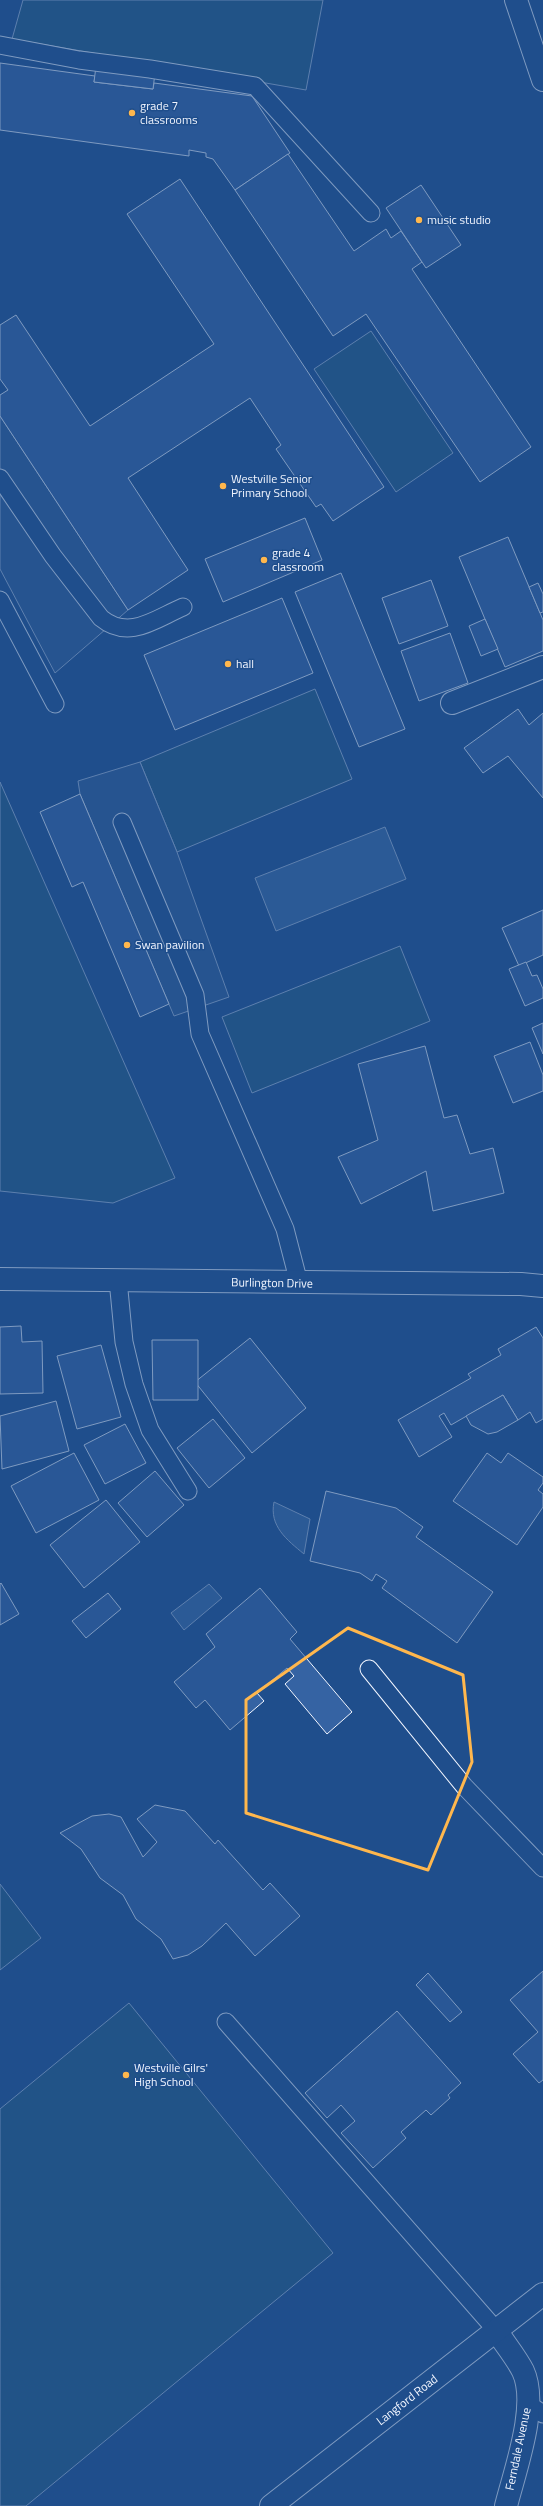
<svg xmlns="http://www.w3.org/2000/svg" width="543" height="2506" font-family="'Titillium Web',sans-serif">
	<style>
		.green { fill: #245a82; stroke: #a8bbd7 }
		.parking { fill: #305b95; stroke: #a8bbd7 }
		.water { fill: #3b69a3; stroke: #a8bbd7 }
		.building { fill: #3563a3; stroke: #f2f6ff }
		.lines { fill: none; stroke-linecap: round; stroke-linejoin: round }
		.lane-casing { stroke: #f2f6ff; stroke-width: 19 }
		.street-casing { stroke: #f2f6ff; stroke-width: 24 }
		.lane { stroke: #1f4e8c; stroke-width: 17 }
		.street { stroke: #1f4e8c; stroke-width: 22 }
		.marked { fill: none; stroke: #ffb74d; stroke-width: 3; stroke-linejoin: round }
		.poi-dot { fill: #ffb74d; stroke: #1f4e8c; stroke-width: 1.5 }
		.labels { text-anchor: middle; stroke-width: 3; stroke-linejoin: round; paint-order: stroke }
		.poi-label { font-size: 12px; fill: #f2f6ff; stroke: #1f4e8c; text-anchor: start }
		.street-label { font-size: 12px; fill: #f2f6ff; stroke: #1f4e8c }
	</style>
	<rect width="100%" height="100%" fill="#1f4e8c"/>
	<!-- green -->
	<g class="green">
		<polygon points="23,0 323,0 306,90 12,39"/>
		<polygon points="371,331 453,453 396,492 314,369"/>
		<polygon points="315,689 352,779 177,852 140,762"/>
		<polygon points="0,782 175,1178 113,1203 0,1191"/>
		<polygon points="400,946 430,1021 252,1093 222,1017"/>
		<polygon points="0,1884 41,1938 0,1970"/>
		<polygon points="129,2003 333,2253 26,2506 0,2506 0,2109"/>
	</g>
	<!-- parking -->
	<g class="parking">
		<polygon points="0,416 128,610 55,673 0,569"/>
		<polygon points="140,762 177,852 229,997 174,1016 80,794 78,781"/>
	</g>
	<!-- water -->
	<g class="water">
		<polygon points="385,827 406,879 276,931 255,878"/>
		<path d="M 274,1502 L 310,1519 L 304,1554 C 287,1540 269,1526 274,1502 Z"/>
		<polygon points="209,1584 222,1598 184,1630 171,1613"/>
	</g>
	<!-- building -->
	<g class="building">
		<polygon points="0,63 95,76 94,82 153,89 154,83 252,96 290,153 235,190 213,159 206,157 206,153 189,150 189,156 0,130"/>
		<polygon points="96,66 155,73 153,89 94,82"/>
		<polygon points="288,154 354,251 386,229 391,238 401,231 422,262 412,269 531,447 480,482 366,314 333,336 235,190"/>
		<polygon points="180,179 384,487 333,521 321,504 316,507 276,449 281,445 250,398 128,478 188,570 128,610 0,416 0,395 8,390 0,379 0,325 16,315 90,426 214,344 127,214"/>
		<polygon points="421,185 461,245 426,268 386,208"/>
		<polygon points="305,518 322,560 223,602 205,559"/>
		<polygon points="508,537 543,620 543,651 505,667 459,557"/>
		<polygon points="341,573 405,729 359,747 295,592"/>
		<polygon points="431,580 448,626 399,644 382,598"/>
		<polygon points="538,583 543,594 543,612 540,613 529,587"/>
		<polygon points="282,598 313,673 175,730 144,655"/>
		<polygon points="485,619 498,649 481,656 469,626"/>
		<polygon points="450,633 468,683 419,701 401,651"/>
		<polygon points="518,709 529,725 543,713 543,798 508,756 483,773 464,748"/>
		<polygon points="80,794 169,1004 140,1017 83,882 72,887 40,812"/>
		<polygon points="543,910 543,955 519,966 502,928"/>
		<polygon points="526,962 532,976 537,975 543,989 543,998 525,1006 509,969"/>
		<polygon points="543,1023 543,1054 532,1028"/>
		<polygon points="530,1042 543,1075 543,1091 513,1103 494,1056"/>
		<polygon points="425,1046 444,1118 457,1115 470,1154 493,1148 504,1193 433,1211 426,1171 361,1204 338,1157 378,1140 358,1064"/>
		<polygon points="21,1326 22,1342 42,1341 43,1393 0,1394 0,1327"/>
		<polygon points="536,1327 543,1338 543,1419 536,1423 530,1412 518,1420 503,1395 451,1425 444,1413 439,1416 452,1437 419,1457 398,1420 471,1378 468,1374 501,1355 498,1349"/>
		<polygon points="250,1338 306,1408 252,1453 195,1382"/>
		<polygon points="152,1340 198,1340 198,1400 153,1400"/>
		<polygon points="101,1345 121,1417 77,1429 57,1356"/>
		<polygon points="503,1395 518,1420 497,1432 488,1434 471,1425 466,1416"/>
		<polygon points="56,1401 69,1451 2,1469 0,1416"/>
		<polygon points="213,1419 245,1458 209,1488 177,1448"/>
		<polygon points="125,1424 146,1463 105,1484 84,1445"/>
		<polygon points="74,1453 99,1500 36,1533 11,1486"/>
		<polygon points="487,1453 501,1463 508,1453 543,1477 543,1483 538,1490 543,1494 543,1507 517,1545 453,1501"/>
		<polygon points="155,1471 184,1505 147,1537 118,1503"/>
		<polygon points="326,1491 396,1508 423,1527 416,1537 493,1592 457,1643 382,1588 387,1581 376,1574 372,1581 360,1573 310,1561"/>
		<polygon points="106,1500 140,1542 84,1588 50,1545"/>
		<polygon points="1,1583 19,1614 0,1625 0,1584"/>
		<polygon points="260,1588 297,1632 290,1639 352,1712 327,1734 285,1684 294,1676 287,1668 257,1693 264,1701 230,1730 205,1700 196,1708 174,1682 215,1647 206,1634"/>
		<polygon points="108,1593 121,1609 86,1638 72,1621"/>
		<polygon points="155,1805 185,1811 215,1844 218,1840 263,1890 270,1883 300,1916 255,1956 226,1923 202,1946 188,1955 173,1959 161,1939 136,1919 123,1895 100,1878 81,1849 60,1833 92,1816 109,1814 121,1817 143,1857 157,1842 137,1819"/>
		<polygon points="543,1971 543,2080 539,2083 513,2054 538,2032 510,2000"/>
		<polygon points="428,1973 462,2012 450,2022 416,1985"/>
		<polygon points="397,2011 461,2083 448,2095 450,2098 431,2115 426,2110 401,2132 406,2138 373,2168 341,2133 355,2121 341,2105 327,2118 305,2093"/>
	</g>
	<g class="lines">
		<!-- lane casing -->
		<g class="lane-casing">
			<g id="lane">
				<polyline points="0,45 79,60 150,69 255,86 371,213"/>
				<path d="M 0,478 L 53,556 L 101,618 C 129,641 155,619 183,607"/>
				<polyline points="0,600 55,704"/>
				<polyline points="122,822 195,995 200,1034 285,1229 299,1283"/>
				<polyline points="118,1280 124,1342 134,1384 150,1430 188,1491"/>
				<polyline points="369,1669 464,1786 543,1868"/>
				<polyline points="226,2022 496,2330"/>
				<polyline points="528,2404 543,2414"/>
			</g>
		</g>
		<!-- street casing -->
		<g class="street-casing">
			<g id="street">
				<polyline points="516,0 543,80"/>
				<polyline points="452,703 543,667"/>
				<polyline points="0,1279 521,1284 543,1286"/>
				<path d="M 496,2330 C 504,2343 516,2357 523,2371 C 539,2405 515,2470 506,2506"/>
				<polyline points="271,2506 543,2294"/>
			</g>
		</g>
		<!-- lane -->
		<use href="#lane" class="lane"/>
		<!-- street -->
		<use href="#street" class="street"/>
	</g>
	<!-- marked area -->
	<path d="M0 0H543V2506H0ZM 348,1628 L 463,1675 L 472,1762 L 428,1870 L 246,1813 L 246,1700 Z" fill="#1f4e8c" fill-opacity=".55" fill-rule="evenodd"/>
	<path class="marked" d="M 348,1628 L 463,1675 L 472,1762 L 428,1870 L 246,1813 L 246,1700 Z"/>
	<!-- markers -->
	<g class="poi-dot">
		<circle cx="132" cy="113" r="4"/>
		<circle cx="419" cy="220" r="4"/>
		<circle cx="223" cy="486" r="4"/>
		<circle cx="264" cy="560" r="4"/>
		<circle cx="228" cy="664" r="4"/>
		<circle cx="127" cy="945" r="4"/>
		<circle cx="126" cy="2075" r="4"/>
	</g>
	<g class="labels">
		<!-- poi labels -->
		<g class="poi-label">
			<text x="140" y="110">grade 7<tspan x="140" dy="14">classrooms</tspan></text>
			<text x="427" y="224">music studio</text>
			<text x="231" y="483">Westville Senior<tspan x="231" dy="14">Primary School</tspan></text>
			<text x="272" y="557">grade 4<tspan x="272" dy="14">classroom</tspan></text>
			<text x="236" y="668">hall</text>
			<text x="135" y="949">Swan pavilion</text>
			<text x="134" y="2072">Westville Gilrs'<tspan x="134" dy="14">High School</tspan></text>
		</g>
		<!-- street labels -->
		<g class="street-label">
			<text transform="translate(272 1283) rotate(1)" y="4">Burlington Drive</text>
			<text transform="translate(407 2400) rotate(-38)" y="4">Langford Road</text>
			<text transform="translate(518 2449) rotate(-78)" y="4">Ferndale Avenue</text>
		</g>
	</g>
</svg>
